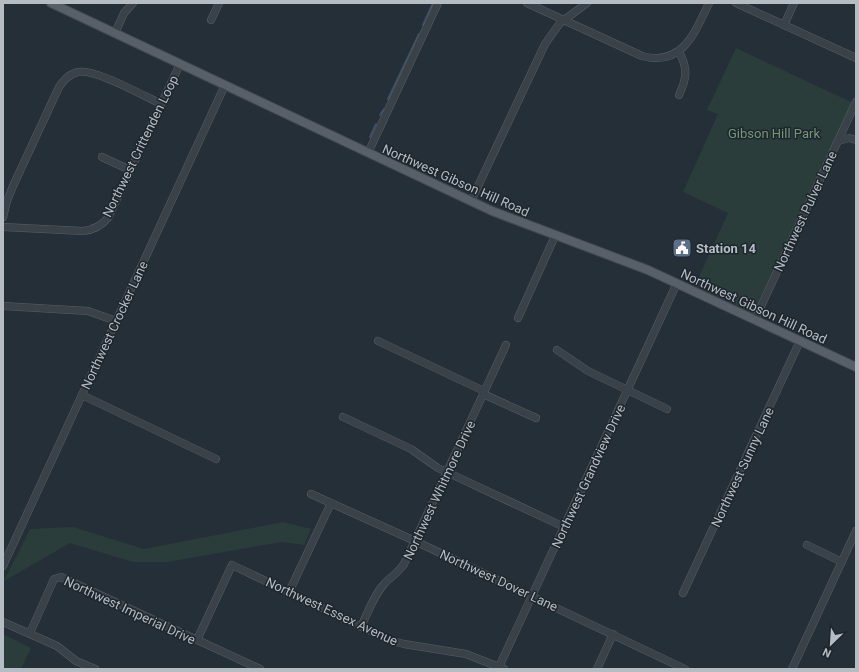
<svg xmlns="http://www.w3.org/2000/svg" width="859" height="672" font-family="Roboto,sans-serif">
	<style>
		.green { fill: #2a3d3b }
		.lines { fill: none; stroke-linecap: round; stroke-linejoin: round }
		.stream { stroke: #3d4e5f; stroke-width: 2 }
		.minor-casing { stroke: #575f66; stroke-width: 8 }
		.major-casing { stroke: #424a51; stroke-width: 10 }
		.minor { stroke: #394149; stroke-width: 7 }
		.major { stroke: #576068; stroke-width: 8 }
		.labels { text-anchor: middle; stroke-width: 3; stroke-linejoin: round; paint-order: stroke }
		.park-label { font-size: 13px; fill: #75977a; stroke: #1e262d }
		.street-label { font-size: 13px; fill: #b4bcc4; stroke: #1e262d }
		.poi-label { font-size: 13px; font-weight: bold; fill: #b4bcc4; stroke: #1e262d; text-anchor: start }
	</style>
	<rect width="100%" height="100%" fill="#252f38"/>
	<!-- green -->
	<g class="green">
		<polygon points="736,48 853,103 753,313 695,286 728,213 683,192 718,114 707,110"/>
		<polygon points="283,522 311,529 304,545 282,542 167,562 133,562 70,543 4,581 30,529 73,527 144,549"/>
		<polygon points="3,634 31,648 21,669 3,669"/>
	</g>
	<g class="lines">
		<!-- stream -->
		<g class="stream">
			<polyline points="423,25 433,3"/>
			<polyline points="388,99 419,34"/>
			<polyline points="380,115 384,109"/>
			<polyline points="370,137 376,124"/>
		</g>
		<!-- minor casing -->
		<g class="minor-casing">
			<g id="minor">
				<path d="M 527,3 L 642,56 C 683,67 695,32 709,3"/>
				<polyline points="736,3 856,58"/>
				<polyline points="211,20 219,3"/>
				<polyline points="784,25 794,3"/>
				<polyline points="115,33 124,13 133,3"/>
				<path d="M 679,52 C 688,68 687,78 679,95"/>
				<polyline points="838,141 849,138 856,140"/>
				<polyline points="368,153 438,3"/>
				<polyline points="102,157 130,170"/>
				<polyline points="471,201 545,44 560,23 587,3"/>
				<path d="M 3,217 L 7,201 L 13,186 L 59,87 C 64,80 69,74 78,72 C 94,68 144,96 161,104"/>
				<path d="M 3,227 L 83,231 C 94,230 101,226 108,218 L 180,64"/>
				<polyline points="3,306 88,311 116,321"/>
				<polyline points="518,318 555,236"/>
				<polyline points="755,319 856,102"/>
				<polyline points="378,341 484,391"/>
				<polyline points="557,350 588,371 667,409"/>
				<polyline points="483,394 536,418"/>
				<polyline points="82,395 216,459"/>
				<polyline points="343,417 411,449 438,468 564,527"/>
				<polyline points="311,494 415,541 685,669"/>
				<polyline points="807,545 842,562"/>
				<polyline points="3,566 225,85"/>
				<polyline points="289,592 331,503"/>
				<polyline points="683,593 800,341"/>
				<polyline points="3,622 57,646 76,661 95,669"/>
				<path d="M 361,627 C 368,612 374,595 385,583 C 392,576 398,573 404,564 L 506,345"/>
				<polyline points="30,633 54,579 61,577 260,669"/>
				<polyline points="197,640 232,565 389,640 404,644 466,654 504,669"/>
				<polyline points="498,669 677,283"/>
				<polyline points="597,669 613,634"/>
				<polyline points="792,669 856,531"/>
			</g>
		</g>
		<!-- major casing -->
		<g class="major-casing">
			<polyline id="major" points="51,3 492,211 648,270 856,367"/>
		</g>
		<!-- minor -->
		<use href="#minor" class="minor"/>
		<!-- major -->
		<use href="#major" class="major"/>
	</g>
	<!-- icons -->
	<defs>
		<g id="civic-square" transform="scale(1)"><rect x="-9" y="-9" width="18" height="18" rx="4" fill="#5c6f8a" stroke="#1e262d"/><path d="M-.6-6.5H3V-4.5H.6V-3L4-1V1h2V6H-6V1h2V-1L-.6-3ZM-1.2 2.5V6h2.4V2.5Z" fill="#fff"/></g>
	</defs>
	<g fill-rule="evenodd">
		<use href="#civic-square" x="682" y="248"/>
	</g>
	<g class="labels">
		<!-- park labels -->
		<g class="park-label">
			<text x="774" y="138">Gibson Hill Park</text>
		</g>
		<!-- street labels -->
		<g class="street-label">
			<text transform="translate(140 146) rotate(-64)" y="5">Northwest Crittenden Loop</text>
			<text transform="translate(456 180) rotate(24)" y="5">Northwest Gibson Hill Road</text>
			<text transform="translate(805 211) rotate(-65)" y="5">Northwest Pulver Lane</text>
			<text transform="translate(754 306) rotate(25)" y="5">Northwest Gibson Hill Road</text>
			<text transform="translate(114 325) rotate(-65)" y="5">Northwest Crocker Lane</text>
			<text transform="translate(742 467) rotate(-65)" y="5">Northwest Sunny Lane</text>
			<text transform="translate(588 476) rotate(-65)" y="5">Northwest Grandview Drive</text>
			<text transform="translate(439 490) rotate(-65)" y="5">Northwest Whitmore Drive</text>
			<text transform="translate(499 580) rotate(25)" y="5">Northwest Dover Lane</text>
			<text transform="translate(130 610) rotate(25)" y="5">Northwest Imperial Drive</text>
			<text transform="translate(332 611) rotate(25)" y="5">Northwest Essex Avenue</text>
		</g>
		<!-- poi labels -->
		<g class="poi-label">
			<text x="696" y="253">Station 14</text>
		</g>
	</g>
	<!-- border -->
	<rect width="859" height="672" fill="none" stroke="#b4bcc4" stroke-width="8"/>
	<!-- north arrow -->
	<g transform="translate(831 644) rotate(205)" stroke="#1e262d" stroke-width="3" paint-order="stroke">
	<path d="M0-3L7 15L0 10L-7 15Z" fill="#b4bcc4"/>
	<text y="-6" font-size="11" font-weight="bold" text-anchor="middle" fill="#b4bcc4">N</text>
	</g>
</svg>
